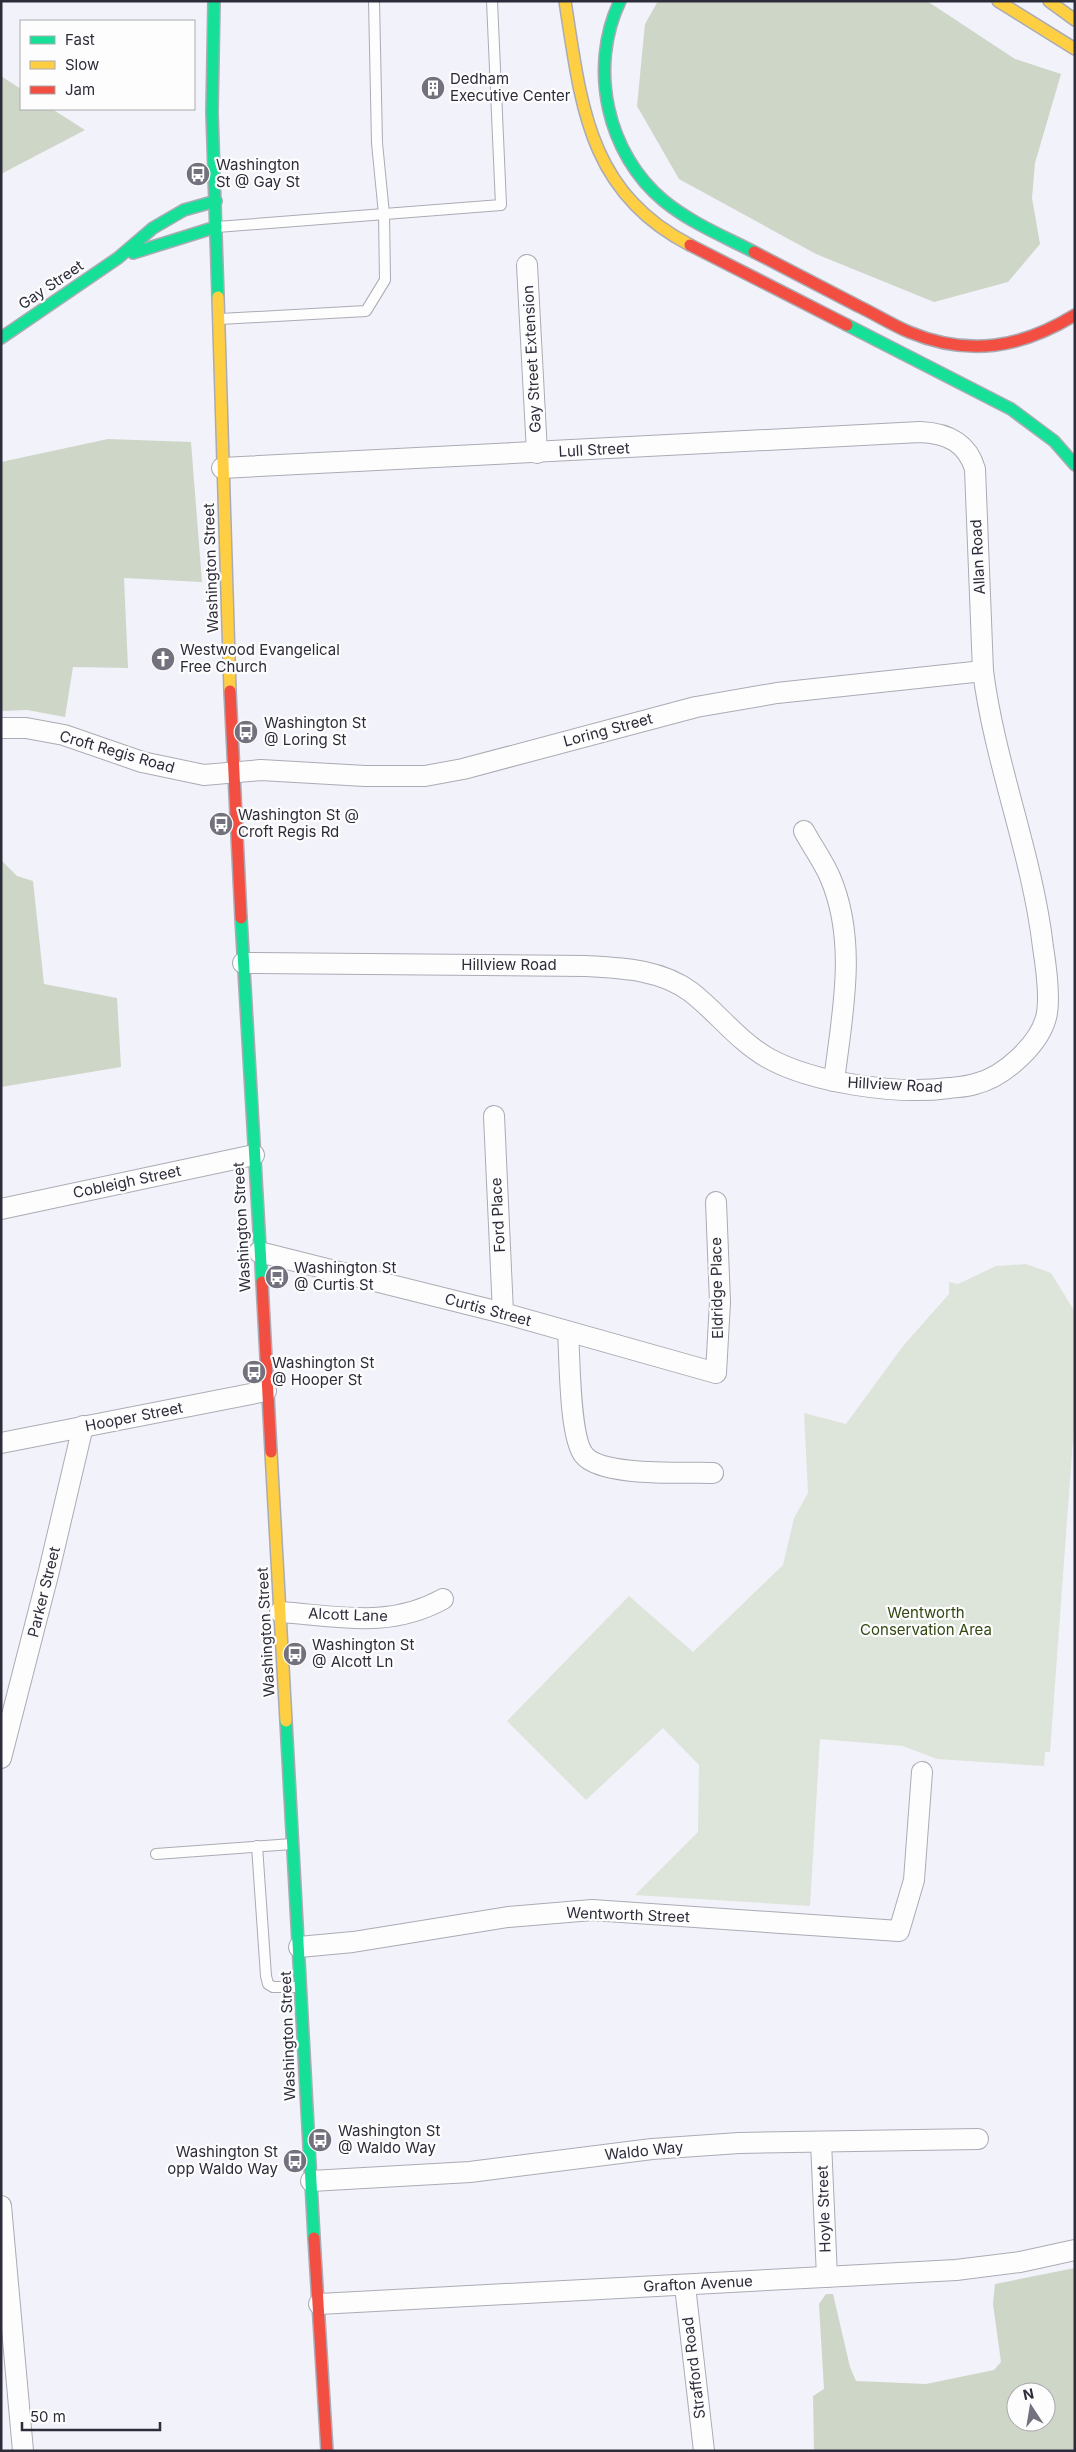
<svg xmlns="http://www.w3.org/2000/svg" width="1076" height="2452" font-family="Inter,sans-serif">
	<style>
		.green { fill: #dde4da }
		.forest { fill: #ced6c7; fill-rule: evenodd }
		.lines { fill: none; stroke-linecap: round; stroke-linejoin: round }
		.lane-casing { stroke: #ababb5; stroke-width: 12 }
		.street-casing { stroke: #ababb5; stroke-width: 22 }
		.fast-casing { stroke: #ababb5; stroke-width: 14 }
		.slow-casing { stroke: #ababb5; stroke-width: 14 }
		.jam-casing { stroke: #ababb5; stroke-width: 14 }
		.lane { stroke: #fdfdfe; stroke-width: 10 }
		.street { stroke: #fdfdfe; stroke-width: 20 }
		.fast { stroke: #16e098; stroke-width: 11 }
		.slow { stroke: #ffcf43; stroke-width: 11 }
		.jam { stroke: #f24e42; stroke-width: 11 }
		.labels { text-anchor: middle; stroke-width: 4.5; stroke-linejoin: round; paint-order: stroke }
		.poi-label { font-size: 15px; fill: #2d2c3a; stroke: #fdfdfd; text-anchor: start }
		.street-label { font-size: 15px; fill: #2d2c3a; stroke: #fdfdfd }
		.park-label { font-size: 15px; fill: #324612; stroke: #fdfdfd }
	</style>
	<rect width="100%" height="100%" fill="#f2f2fa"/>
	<!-- green -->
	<polygon class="green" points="1026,1264 1051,1273 1075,1312 1075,1412 1050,1752 1045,1752 1044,1766 937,1759 903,1746 820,1739 810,1906 635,1895 698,1832 699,1765 663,1728 586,1800 507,1721 629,1596 693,1652 783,1565 794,1518 808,1493 804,1413 846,1424 903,1346 949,1294 949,1282 958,1284 996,1266"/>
	<!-- forest -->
	<g class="forest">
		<polygon points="658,1 927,1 1015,59 1061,74 1035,163 1032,198 1040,244 1008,282 934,302 816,254 679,179 637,106 645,24"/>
		<polygon points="1,76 21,89 21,109 52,109 85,130 1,174"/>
		<polygon points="108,439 191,442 202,582 124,578 128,668 73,667 65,717 27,710 1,711 1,462"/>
		<polygon points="1,860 17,876 33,881 44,984 117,998 121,1067 1,1087"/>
		<path d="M 1075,2268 L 1075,2451 L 814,2451 L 813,2396 L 824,2389 L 819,2304 L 826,2294 L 833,2294 L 850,2367 L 856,2381 L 926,2384 L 994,2370 L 1001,2362 L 993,2304 L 995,2284 ZM 1016,2392 L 1046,2392 L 1046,2422 L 1016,2422 Z"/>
	</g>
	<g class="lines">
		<!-- lane casing -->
		<g class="lane-casing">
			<g id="lane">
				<polyline points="217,227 501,205 492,1"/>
				<polyline points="220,319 366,311 385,280 384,214 377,143 374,1"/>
				<polyline points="257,1846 266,1976 268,1984 273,1987 300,1987"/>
				<polyline points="156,1854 292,1844"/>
			</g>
		</g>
		<!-- street casing -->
		<g class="street-casing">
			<g id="street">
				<polyline points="527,265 537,453"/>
				<path d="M 222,468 L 920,432 C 947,433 967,442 975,469 L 983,671 C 995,765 1032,853 1043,947 C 1046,966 1050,994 1047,1013 C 1042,1043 1004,1077 975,1084 C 966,1087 957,1087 949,1088 C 898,1095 813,1083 768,1058 C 738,1041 717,1012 691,992 C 660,969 621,968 585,966 L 243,963"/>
				<polyline points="1,728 26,728 64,735 142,762 204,775 261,770 365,776 425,776 463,769 696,707 777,693 983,671"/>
				<path d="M 804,831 C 812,846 823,861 830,877 C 858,942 842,1015 834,1081"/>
				<polyline points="494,1116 503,1313"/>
				<polyline points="1,1209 254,1155"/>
				<polyline points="259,1252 503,1313 716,1373 720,1302 716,1202"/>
				<path d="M 568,1332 C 570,1357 569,1437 584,1455 C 601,1477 685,1472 713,1473"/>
				<polyline points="1,1443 266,1391"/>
				<path d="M 280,1612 C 339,1616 389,1629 443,1599"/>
				<polyline points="1,1758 49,1571 83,1426"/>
				<polyline points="299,1947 353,1942 508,1917 592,1910 899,1931 914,1880 922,1772"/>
				<polyline points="821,2142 827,2277"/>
				<polyline points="311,2181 470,2172 652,2149 739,2143 978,2139"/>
				<polyline points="1,2206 23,2451"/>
				<polyline points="685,2286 704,2451"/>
				<polyline points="319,2304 956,2270 1020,2262 1075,2250"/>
			</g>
		</g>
		<!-- fast casing -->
		<g class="fast-casing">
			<g id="fast">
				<polyline points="214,1 212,112 218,297"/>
				<path d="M 620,1 C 588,68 607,154 664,201 C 691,223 723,236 754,252"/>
				<polyline points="133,253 216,227"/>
				<polyline points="847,325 1011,409 1054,441 1075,465"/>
				<polyline points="1,338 118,258 153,228 184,210 216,201"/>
				<polyline points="241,918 262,1282"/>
				<polyline points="286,1721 314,2238"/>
			</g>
		</g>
		<!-- slow casing -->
		<g class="slow-casing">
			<g id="slow">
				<path d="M 565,1 C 581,103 587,192 690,245"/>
				<polyline points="998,1 1075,49"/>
				<polyline points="1049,1 1075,20"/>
				<polyline points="218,297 230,691"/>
				<polyline points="271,1452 286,1721"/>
			</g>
		</g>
		<!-- jam casing -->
		<g class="jam-casing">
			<g id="jam">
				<polyline points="690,245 847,325"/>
				<path d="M 754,252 C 788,270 823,288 858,306 C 875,314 892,325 909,332 C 969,357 1021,348 1075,315"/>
				<polyline points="230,691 241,918"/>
				<polyline points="262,1282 271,1452"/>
				<polyline points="314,2238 327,2451"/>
			</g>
		</g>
		<!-- lane -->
		<use href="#lane" class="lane"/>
		<!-- street -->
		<use href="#street" class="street"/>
		<!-- fast -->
		<use href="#fast" class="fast"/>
		<!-- slow -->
		<use href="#slow" class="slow"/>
		<!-- jam -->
		<use href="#jam" class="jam"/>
	</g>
	<!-- icons -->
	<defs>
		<g id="building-disc" transform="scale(1.25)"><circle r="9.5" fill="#72717d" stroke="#fdfdfd"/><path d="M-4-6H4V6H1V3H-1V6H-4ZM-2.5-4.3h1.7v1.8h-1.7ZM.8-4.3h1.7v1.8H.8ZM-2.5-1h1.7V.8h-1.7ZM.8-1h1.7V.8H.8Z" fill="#fff"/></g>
		<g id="bus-disc" transform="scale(1.25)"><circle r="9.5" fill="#72717d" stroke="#fdfdfd"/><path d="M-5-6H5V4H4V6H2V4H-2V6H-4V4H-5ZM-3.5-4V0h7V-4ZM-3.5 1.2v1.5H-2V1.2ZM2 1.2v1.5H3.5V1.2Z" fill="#fff"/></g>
		<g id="church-disc" transform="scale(1.25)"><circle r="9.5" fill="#72717d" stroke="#fdfdfd"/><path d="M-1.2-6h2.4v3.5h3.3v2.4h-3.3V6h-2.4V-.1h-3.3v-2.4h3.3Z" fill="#fff"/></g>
	</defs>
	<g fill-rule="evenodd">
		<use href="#building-disc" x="433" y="88"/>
		<use href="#bus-disc" x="198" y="174"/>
		<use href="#church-disc" x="163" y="659"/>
		<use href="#bus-disc" x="246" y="732"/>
		<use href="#bus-disc" x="221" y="824"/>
		<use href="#bus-disc" x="277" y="1277"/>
		<use href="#bus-disc" x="254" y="1372"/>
		<use href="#bus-disc" x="295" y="1654"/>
		<use href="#bus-disc" x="320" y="2140"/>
		<use href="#bus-disc" x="295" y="2161"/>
	</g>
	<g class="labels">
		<!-- poi labels -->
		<g class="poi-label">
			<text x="450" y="84">Dedham<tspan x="450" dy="17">Executive Center</tspan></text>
			<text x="216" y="170">Washington<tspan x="216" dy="17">St @ Gay St</tspan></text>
			<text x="180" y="655">Westwood Evangelical<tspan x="180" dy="17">Free Church</tspan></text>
			<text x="264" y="728">Washington St<tspan x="264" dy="17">@ Loring St</tspan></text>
			<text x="238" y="820">Washington St @<tspan x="238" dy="17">Croft Regis Rd</tspan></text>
			<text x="294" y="1273">Washington St<tspan x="294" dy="17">@ Curtis St</tspan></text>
			<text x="272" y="1368">Washington St<tspan x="272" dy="17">@ Hooper St</tspan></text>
			<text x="312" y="1650">Washington St<tspan x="312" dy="17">@ Alcott Ln</tspan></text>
			<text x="338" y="2136">Washington St<tspan x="338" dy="17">@ Waldo Way</tspan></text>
			<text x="278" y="2157" text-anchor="end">Washington St<tspan x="278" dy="17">opp Waldo Way</tspan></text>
		</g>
		<!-- street labels -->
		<g class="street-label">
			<text transform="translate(51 285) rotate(-34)" y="5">Gay Street</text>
			<text transform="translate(532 359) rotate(-93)" y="5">Gay Street Extension</text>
			<text transform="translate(594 450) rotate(-3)" y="5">Lull Street</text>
			<text transform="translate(978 557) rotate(-93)" y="5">Allan Road</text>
			<text transform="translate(211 568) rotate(-92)" y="5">Washington Street</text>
			<text transform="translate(608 730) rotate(-15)" y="5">Loring Street</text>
			<text transform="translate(117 752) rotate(16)" y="5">Croft Regis Road</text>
			<text x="509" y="970">Hillview Road</text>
			<text transform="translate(895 1085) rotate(3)" y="5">Hillview Road</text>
			<text transform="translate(127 1182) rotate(-12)" y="5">Cobleigh Street</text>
			<text transform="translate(498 1215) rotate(-93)" y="5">Ford Place</text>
			<text transform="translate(242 1227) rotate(-93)" y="5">Washington Street</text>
			<text transform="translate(717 1288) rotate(-91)" y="5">Eldridge Place</text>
			<text transform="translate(488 1310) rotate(15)" y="5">Curtis Street</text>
			<text transform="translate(134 1417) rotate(-11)" y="5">Hooper Street</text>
			<text transform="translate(44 1592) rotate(-76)" y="5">Parker Street</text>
			<text transform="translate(348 1615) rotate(2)" y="5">Alcott Lane</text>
			<text transform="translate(266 1632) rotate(-93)" y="5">Washington Street</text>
			<text transform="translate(628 1915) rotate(2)" y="5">Wentworth Street</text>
			<text transform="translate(288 2036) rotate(-92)" y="5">Washington Street</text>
			<text transform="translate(644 2151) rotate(-6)" y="5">Waldo Way</text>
			<text transform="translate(824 2209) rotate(-92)" y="5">Hoyle Street</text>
			<text transform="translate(698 2284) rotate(-3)" y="5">Grafton Avenue</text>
			<text transform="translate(694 2368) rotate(-97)" y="5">Strafford Road</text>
		</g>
		<!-- park labels -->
		<g class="park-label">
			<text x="926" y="1618">Wentworth<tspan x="926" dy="17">Conservation Area</tspan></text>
		</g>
	</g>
	<!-- border -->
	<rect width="1076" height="2452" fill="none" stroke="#2d2c3a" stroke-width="5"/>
	<!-- legend -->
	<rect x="20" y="20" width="175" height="90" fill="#fdfdfd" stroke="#aaa9af"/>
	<rect x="30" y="36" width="25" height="8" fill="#16e098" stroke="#aaa9af"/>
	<text x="65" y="45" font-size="15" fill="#2d2c3a">Fast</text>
	<rect x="30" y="61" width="25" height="8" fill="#ffcf43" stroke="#aaa9af"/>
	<text x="65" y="70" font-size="15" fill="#2d2c3a">Slow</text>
	<rect x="30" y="86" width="25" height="8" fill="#f24e42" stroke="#aaa9af"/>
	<text x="65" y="95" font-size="15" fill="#2d2c3a">Jam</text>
	<!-- north arrow -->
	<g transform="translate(1031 2407) rotate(348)"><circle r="24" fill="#fdfdfd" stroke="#aaa9af"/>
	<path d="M0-4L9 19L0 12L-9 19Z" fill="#72717d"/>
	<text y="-8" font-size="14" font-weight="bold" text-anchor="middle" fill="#2d2c3a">N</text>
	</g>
	<!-- scale -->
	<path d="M22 2422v8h138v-8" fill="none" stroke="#2d2c3a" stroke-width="2.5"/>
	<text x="30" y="2422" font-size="15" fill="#2d2c3a" stroke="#fdfdfd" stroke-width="4" paint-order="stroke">50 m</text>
</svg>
